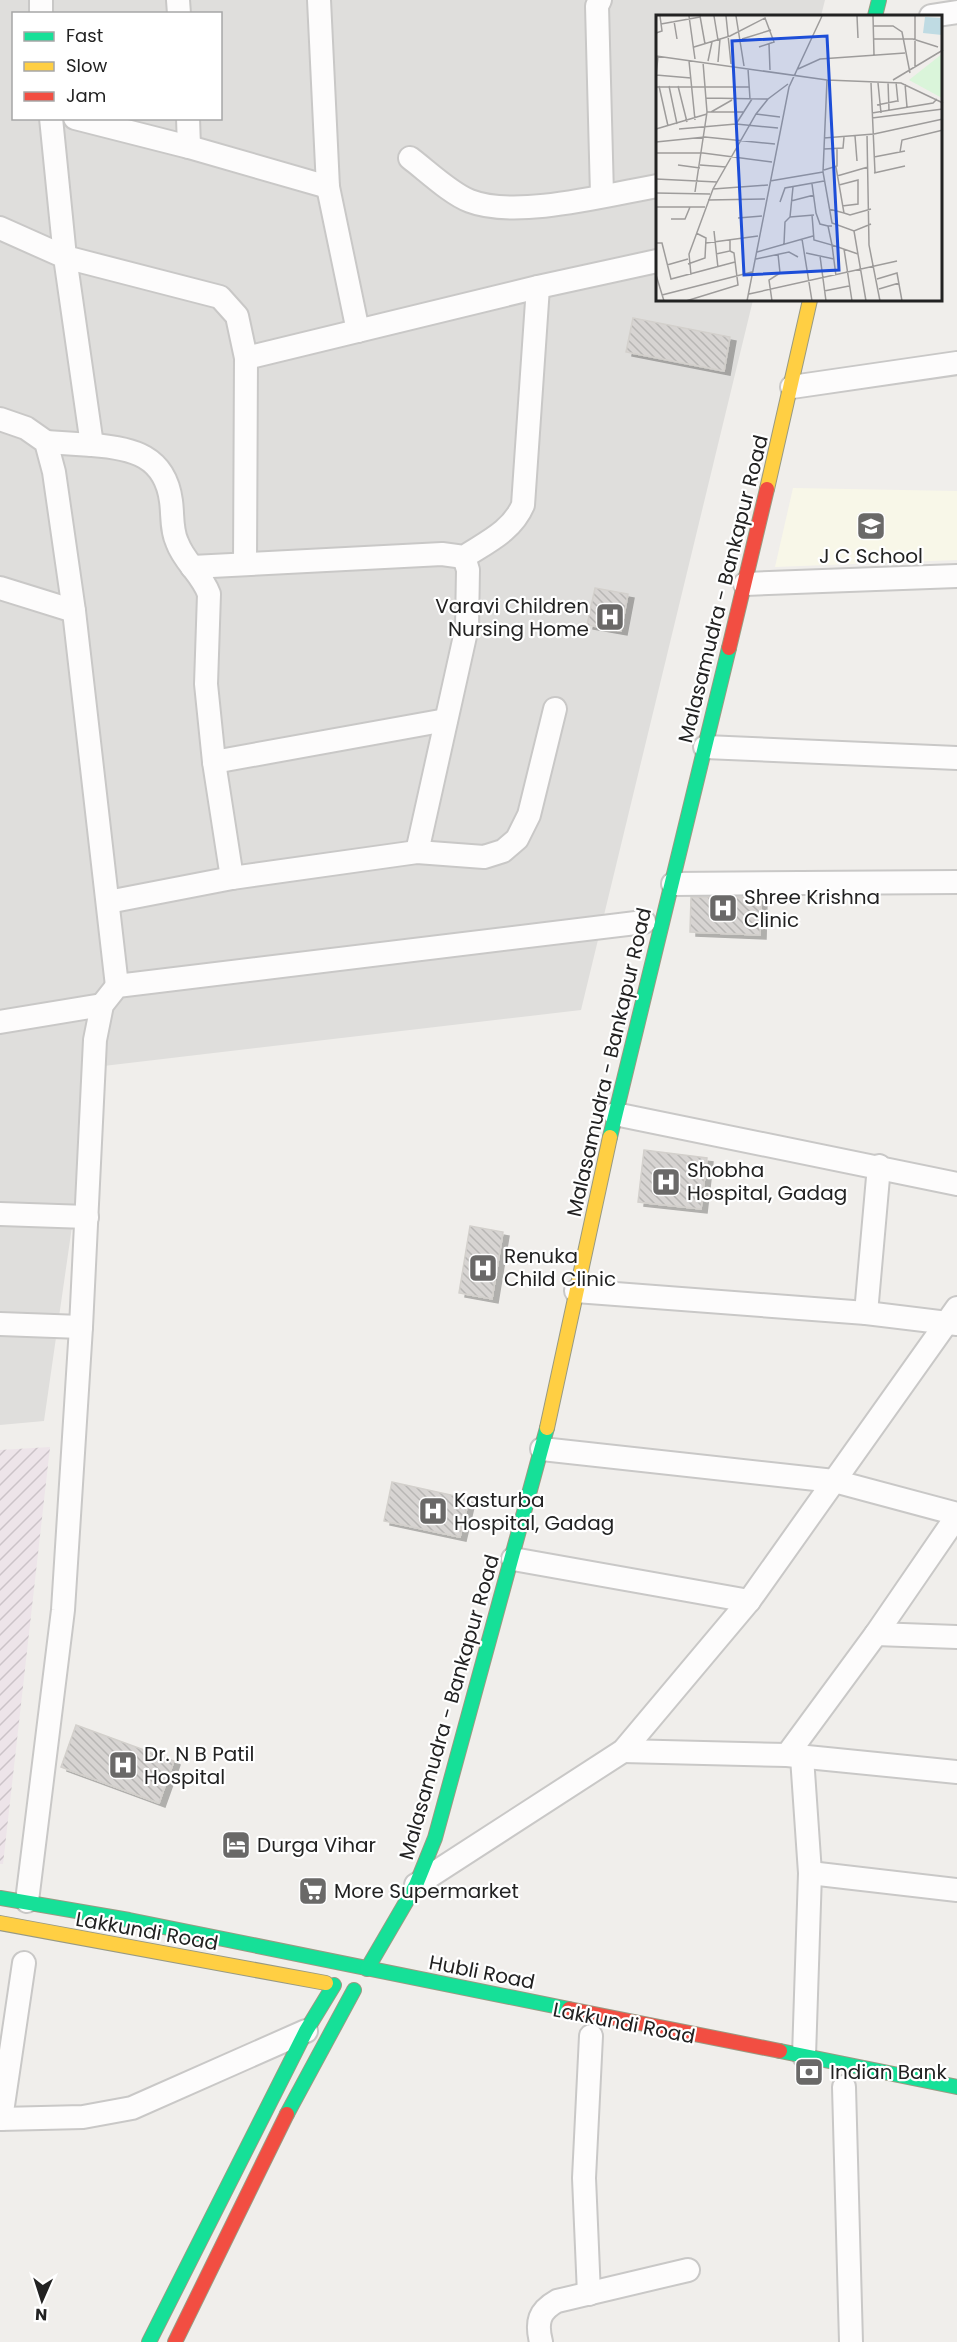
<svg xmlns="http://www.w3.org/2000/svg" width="957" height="2342" font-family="Poppins,sans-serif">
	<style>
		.residential { fill: #dfdedc; fill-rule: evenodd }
		.industrial { fill: url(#industrial-furrows) }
		.education { fill: #f8f7e8 }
		.building { fill: url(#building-back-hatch); stroke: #d3d0cc; stroke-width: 1.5; filter: url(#shadow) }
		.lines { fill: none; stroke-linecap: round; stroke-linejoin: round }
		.street-casing { stroke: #c9c8c7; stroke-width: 26 }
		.fast-casing { stroke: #999a82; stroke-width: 16 }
		.slow-casing { stroke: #999a82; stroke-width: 16 }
		.jam-casing { stroke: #999a82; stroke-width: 16 }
		.street { stroke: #fdfcfc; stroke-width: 22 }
		.fast { stroke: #16e098; stroke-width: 14 }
		.slow { stroke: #ffcf43; stroke-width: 14 }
		.jam { stroke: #f24e42; stroke-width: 14 }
		.labels { text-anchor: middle; stroke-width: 4.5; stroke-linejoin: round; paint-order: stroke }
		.poi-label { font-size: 20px; fill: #222; stroke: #fff; text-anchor: start }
		.street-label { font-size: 20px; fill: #222; stroke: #fff }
		.inset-road { fill: none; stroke: #9e9c9b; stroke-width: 1.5 }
		.view { fill: #1d4ed8; fill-opacity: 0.15; stroke: #1d4ed8; stroke-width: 3 }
		.inset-edge { fill: none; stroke: #222; stroke-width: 3 }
	</style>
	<defs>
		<pattern id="industrial-furrows" width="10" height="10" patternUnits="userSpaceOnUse" patternTransform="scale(1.5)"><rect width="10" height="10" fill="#ede4e9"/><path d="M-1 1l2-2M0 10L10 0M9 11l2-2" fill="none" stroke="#cbc3c8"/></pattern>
		<pattern id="building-back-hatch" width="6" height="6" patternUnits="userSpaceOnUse" patternTransform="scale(1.5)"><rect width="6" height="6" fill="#d7d4d2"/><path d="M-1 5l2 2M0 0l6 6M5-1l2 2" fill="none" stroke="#b8b6b4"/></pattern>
		<filter id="shadow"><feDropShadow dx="6" dy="4" stdDeviation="0" flood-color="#0004"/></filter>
	</defs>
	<rect width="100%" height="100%" fill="#f0eeeb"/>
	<!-- residential -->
	<path class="residential" d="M 0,0 L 825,0 L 821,16 L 657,16 L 657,300 L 753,300 L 581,1010 L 95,1067 L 44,1421 L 0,1425 ZM 14,14 L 220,14 L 220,118 L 14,118 Z"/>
	<!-- industrial -->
	<polygon class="industrial" points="50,1447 3,1864 0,1864 0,1450"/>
	<!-- education -->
	<polygon class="education" points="793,488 957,491 957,560 775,567"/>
	<!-- building -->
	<g class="building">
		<polygon points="633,318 730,337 724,371 626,352"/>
		<polygon points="595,588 628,594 621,631 587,625"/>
		<polygon points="691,897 761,897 760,935 690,932"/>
		<polygon points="644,1150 707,1158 701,1209 638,1202"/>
		<polygon points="470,1226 503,1232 492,1299 459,1293"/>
		<polygon points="392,1482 469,1499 460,1537 384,1521"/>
		<polygon points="76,1725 174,1761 159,1803 61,1767"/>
	</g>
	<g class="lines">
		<!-- street casing -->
		<g class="street-casing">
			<g id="street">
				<polyline points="41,0 41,14"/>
				<polyline points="178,0 179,14"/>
				<polyline points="319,0 328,187 358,331"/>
				<polyline points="600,0 597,6 602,195"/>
				<polyline points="931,16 957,12"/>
				<polyline points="51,118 65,257 220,297 237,316 246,358 245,564"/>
				<polyline points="75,118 189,147 328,187"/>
				<polyline points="188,118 189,147"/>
				<path d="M 410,158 C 426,170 451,194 470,201 C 516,219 607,195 657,186"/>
				<polyline points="0,228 65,257 92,445 46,442"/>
				<polyline points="246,358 538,287 657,261"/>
				<polyline points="792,387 957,363"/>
				<polyline points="0,419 26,428 46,442 54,472 74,611 117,986"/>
				<path d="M 92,445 C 133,448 165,456 171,501 C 173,515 171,529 177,542 C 184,562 202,574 209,594 L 206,684 L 214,762 L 232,878"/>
				<path d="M 192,567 L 442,554 L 464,557 C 487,542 512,531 523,505 L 538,287"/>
				<polyline points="745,584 957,576"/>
				<polyline points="0,588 74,611"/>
				<polyline points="705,747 957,758"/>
				<polyline points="214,762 446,720"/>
				<polyline points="417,852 467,627 468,570 464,557"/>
				<polyline points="673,884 957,882"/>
				<polyline points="108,902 232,878 417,852 484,857 503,851 517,839 529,815 555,709"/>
				<polyline points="0,1022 102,1005"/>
				<polyline points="615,1114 957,1184"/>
				<polyline points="0,1214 87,1217"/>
				<polyline points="576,1291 866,1313 957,1324"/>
				<polyline points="866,1313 879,1166"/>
				<polyline points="0,1324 81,1327"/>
				<polyline points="542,1449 834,1481 957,1514"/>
				<polyline points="513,1559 749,1601"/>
				<polyline points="876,1634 957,1637"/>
				<polyline points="623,1751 787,1755 957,1772"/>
				<polyline points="787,1755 876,1634 957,1516"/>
				<polyline points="802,1757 810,1873 804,2056"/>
				<polyline points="810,1873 957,1890"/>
				<polyline points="416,1885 623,1751 749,1601 957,1308"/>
				<polyline points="27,1901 63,1610 81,1327 95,1040 102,1005 117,986 644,922"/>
				<polyline points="844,2087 851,2342"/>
				<polyline points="0,2119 83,2117 132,2108 306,2031"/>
				<polyline points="1,2119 24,1963"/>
				<polyline points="589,2294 584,2178 591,2036"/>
				<path d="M 541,2342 C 536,2322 539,2311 557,2301 L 688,2270"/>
			</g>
		</g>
		<!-- fast casing -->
		<g class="fast-casing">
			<g id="fast">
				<polyline points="875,16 879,0"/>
				<polyline points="610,1137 729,648"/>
				<polyline points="0,1898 129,1920 569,2009"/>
				<polyline points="367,1969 416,1885 435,1838 547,1428"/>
				<polyline points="780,2051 957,2087"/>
				<polyline points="287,2114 354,1990"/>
				<polyline points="149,2342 306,2031 334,1985"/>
			</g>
		</g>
		<!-- slow casing -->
		<g class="slow-casing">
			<g id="slow">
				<polyline points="767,489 810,300"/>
				<polyline points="547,1428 610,1137"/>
				<polyline points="0,1923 326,1983"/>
			</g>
		</g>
		<!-- jam casing -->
		<g class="jam-casing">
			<g id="jam">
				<polyline points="729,648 767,489"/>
				<polyline points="569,2009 780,2051"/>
				<polyline points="175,2342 287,2114"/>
			</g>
		</g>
		<!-- street -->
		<use href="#street" class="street"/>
		<!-- fast -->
		<use href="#fast" class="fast"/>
		<!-- slow -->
		<use href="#slow" class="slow"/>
		<!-- jam -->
		<use href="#jam" class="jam"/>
	</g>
	<!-- icons -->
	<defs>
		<g id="school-square" transform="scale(1.5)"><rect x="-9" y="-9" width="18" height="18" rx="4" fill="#6a6968" stroke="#fff"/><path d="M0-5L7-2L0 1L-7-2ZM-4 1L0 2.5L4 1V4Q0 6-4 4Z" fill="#fff"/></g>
		<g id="hospital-square" transform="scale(1.5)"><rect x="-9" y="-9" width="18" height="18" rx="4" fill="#6a6968" stroke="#fff"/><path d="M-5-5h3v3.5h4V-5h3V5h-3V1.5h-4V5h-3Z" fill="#fff"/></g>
		<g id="hotel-square" transform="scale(1.5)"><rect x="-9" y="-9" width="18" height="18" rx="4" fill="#6a6968" stroke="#fff"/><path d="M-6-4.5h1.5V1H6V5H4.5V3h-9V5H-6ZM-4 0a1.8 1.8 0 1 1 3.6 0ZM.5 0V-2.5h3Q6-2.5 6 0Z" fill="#fff"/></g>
		<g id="supermarket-square" transform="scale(1.5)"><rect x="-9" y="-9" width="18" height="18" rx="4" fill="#6a6968" stroke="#fff"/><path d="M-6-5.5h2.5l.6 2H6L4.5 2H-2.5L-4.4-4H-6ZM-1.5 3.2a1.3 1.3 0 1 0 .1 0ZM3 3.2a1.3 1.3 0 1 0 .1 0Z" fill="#fff"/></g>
		<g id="bank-square" transform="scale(1.5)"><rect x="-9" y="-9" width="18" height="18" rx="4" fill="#6a6968" stroke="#fff"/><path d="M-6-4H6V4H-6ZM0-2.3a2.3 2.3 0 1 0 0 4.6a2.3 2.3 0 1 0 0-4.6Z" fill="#fff"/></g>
	</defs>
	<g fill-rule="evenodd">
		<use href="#school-square" x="871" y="526"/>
		<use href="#hospital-square" x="610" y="617"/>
		<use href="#hospital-square" x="723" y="908"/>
		<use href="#hospital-square" x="666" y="1182"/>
		<use href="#hospital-square" x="483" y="1268"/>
		<use href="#hospital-square" x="433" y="1511"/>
		<use href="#hospital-square" x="123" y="1765"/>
		<use href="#hotel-square" x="236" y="1845"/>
		<use href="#supermarket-square" x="313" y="1891"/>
		<use href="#bank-square" x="809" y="2072"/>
	</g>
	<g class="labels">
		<!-- poi labels -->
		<g class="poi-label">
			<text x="871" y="563" text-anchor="middle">J C School</text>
			<text x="589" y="613" text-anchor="end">Varavi Children<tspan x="589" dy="23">Nursing Home</tspan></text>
			<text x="744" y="904">Shree Krishna<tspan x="744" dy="23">Clinic</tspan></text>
			<text x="687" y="1177">Shobha<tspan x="687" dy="23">Hospital, Gadag</tspan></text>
			<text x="504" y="1263">Renuka<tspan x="504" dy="23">Child Clinic</tspan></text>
			<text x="454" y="1507">Kasturba<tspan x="454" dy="23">Hospital, Gadag</tspan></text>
			<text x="144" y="1761">Dr. N B Patil<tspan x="144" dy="23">Hospital</tspan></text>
			<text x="257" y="1852">Durga Vihar</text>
			<text x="334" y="1898">More Supermarket</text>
			<text x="830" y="2079">Indian Bank</text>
		</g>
		<!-- street labels -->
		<g class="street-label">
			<text transform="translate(723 589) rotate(-76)" y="7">Malasamudra - Bankapur Road</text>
			<text transform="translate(609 1062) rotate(-77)" y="7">Malasamudra - Bankapur Road</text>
			<text transform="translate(449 1707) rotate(-74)" y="7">Malasamudra - Bankapur Road</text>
			<text transform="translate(147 1931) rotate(10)" y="7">Lakkundi Road</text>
			<text transform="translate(482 1972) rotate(11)" y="7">Hubli Road</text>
			<text transform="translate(624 2023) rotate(11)" y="7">Lakkundi Road</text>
		</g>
	</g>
	<!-- overview -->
	<g transform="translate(656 15)">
		<rect width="286" height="286" fill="#f0eeeb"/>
		<path d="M 286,39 L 286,83 L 253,65 Z" fill="#daf5da"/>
		<path d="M 269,2 L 286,3 L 286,20 L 267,18 Z" fill="#bfdbe3"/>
		<path class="inset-road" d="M 33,1 L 39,44M 44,1 L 49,29M 58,1 L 62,25M 70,1 L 75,49M 80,1 L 88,51M 201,1 L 202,23M 217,1 L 218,40M 18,6 L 21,24M 5,9 L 44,2M 217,11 L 237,11 L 246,17 L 254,58M 0,18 L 6,16 L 4,1M 86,24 L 115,15M 217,24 L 257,24 L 282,32M 113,29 L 114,55M 38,32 L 74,21 L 109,3 L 118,27 L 103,32M 0,41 L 171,65 L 245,68 L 287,88M 33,46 L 39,105M 52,46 L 56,27M 62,47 L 64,24M 259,52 L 259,1M 92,54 L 94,84M 142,54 L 164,44 L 249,38M 0,60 L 35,63M 0,62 L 2,41M 171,65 L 167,157 L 176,208 L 198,216 L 215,209M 237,65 L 287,35M 232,67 L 233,95M 240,67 L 242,87M 215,68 L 219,158M 222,68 L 225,98M 249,69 L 251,92M 3,71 L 12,111M 13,71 L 21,109M 22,71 L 31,107M 0,72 L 93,72M 50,83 L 112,84M 221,90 L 241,86M 51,97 L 87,97M 55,97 L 76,85M 216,98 L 277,88 L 281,84M 100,99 L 124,102M 216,103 L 287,94M 80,109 L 96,84M 0,114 L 51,99M 23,114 L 80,109 L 122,113M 211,119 L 213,230 L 224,286M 199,121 L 201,146M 168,123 L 218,119 L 287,104M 0,127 L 49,122 L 119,129M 168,134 L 187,133 L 188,122M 244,137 L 246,125 L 287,115M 0,138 L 47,138 L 116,147M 218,142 L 249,136M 22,150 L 44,153M 44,150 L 70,152M 168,155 L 181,151 L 181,134M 218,158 L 249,151M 181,161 L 212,152M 0,164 L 61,167M 114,166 L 167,157M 156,169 L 160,198 L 164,209 L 172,211M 183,170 L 202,165 L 202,189 L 186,191M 57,174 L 112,170M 39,177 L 51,97 L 47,47M 0,178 L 54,179M 52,185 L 109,184M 135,186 L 158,180M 124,187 L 129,173 L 168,166M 0,192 L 49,192M 173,194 L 188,198 L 180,152M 188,198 L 194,200 L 215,194M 156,200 L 158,225 L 176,230 L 180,261M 134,202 L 158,200M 82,203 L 106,201M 15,204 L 29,204 L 34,192M 176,211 L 172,211 L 176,230 L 202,239M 58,216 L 62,253M 198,216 L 210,286M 146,224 L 156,286M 0,228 L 6,228 L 15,264 L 79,247M 50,228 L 102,221M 128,229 L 129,207 L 134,202 L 137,172M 188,234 L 196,286M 101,237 L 157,221M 150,238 L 178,244M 60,239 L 74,236 L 74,225M 164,241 L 170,286M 100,244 L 133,237 L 142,242M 32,249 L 49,243 L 50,223 L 40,218M 11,250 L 32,244M 0,260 L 8,286M 35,260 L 33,239 L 57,174 L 100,99 L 112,84 L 132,69M 221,264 L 241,258 L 246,286M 223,274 L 243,268M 168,276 L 193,271M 93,279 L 241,246M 6,280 L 96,257M 30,286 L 82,270 L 78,238 L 74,236M 91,286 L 133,72 L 166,1M 116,286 L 113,265 L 124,258 L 122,239"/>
		<path class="view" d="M 171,21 L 183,255 L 88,260 L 76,26 Z"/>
		<rect width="286" height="286" class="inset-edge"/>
	</g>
	<!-- legend -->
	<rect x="12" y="12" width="210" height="108" fill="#ffffff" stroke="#a7a7a7" stroke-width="1.5"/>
	<rect x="24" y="32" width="30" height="9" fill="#16e098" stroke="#a7a7a7" stroke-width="1.5"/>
	<text x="66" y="42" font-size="18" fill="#222222">Fast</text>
	<rect x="24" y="62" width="30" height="9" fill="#ffcf43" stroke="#a7a7a7" stroke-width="1.5"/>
	<text x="66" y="72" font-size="18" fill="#222222">Slow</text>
	<rect x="24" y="92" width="30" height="9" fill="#f24e42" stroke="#a7a7a7" stroke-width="1.5"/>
	<text x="66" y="102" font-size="18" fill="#222222">Jam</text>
	<!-- north arrow -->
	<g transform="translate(42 2300) rotate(183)" stroke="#ffffff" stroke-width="4.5" paint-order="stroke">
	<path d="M0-4.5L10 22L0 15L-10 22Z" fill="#222222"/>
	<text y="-9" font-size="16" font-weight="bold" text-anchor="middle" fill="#222222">N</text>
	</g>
</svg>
